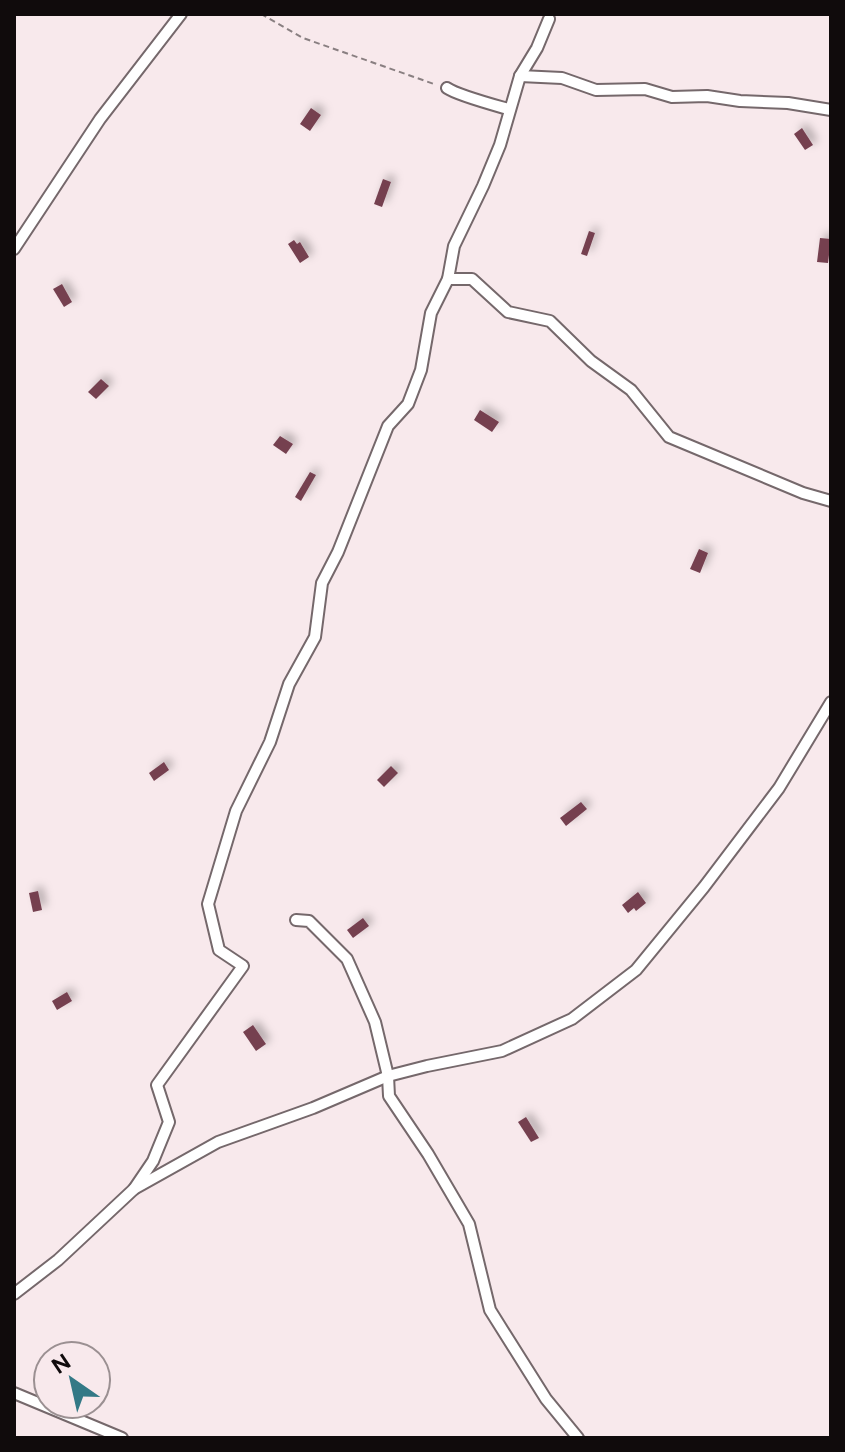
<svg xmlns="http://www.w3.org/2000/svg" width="845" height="1452" font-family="Figtree,sans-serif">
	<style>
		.building { fill: #754050; filter: url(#shadow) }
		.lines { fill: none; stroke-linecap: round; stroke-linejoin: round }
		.street-casing { stroke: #75686b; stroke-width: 14 }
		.path { stroke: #897f81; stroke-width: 2; stroke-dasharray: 6 4; stroke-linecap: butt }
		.street { stroke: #fff; stroke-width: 10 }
	</style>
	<defs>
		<filter id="shadow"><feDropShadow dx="5" dy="-5" stdDeviation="4" flood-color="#0004"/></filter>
	</defs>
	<rect width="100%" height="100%" fill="#f8e9ec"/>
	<!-- building -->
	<g class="building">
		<polygon points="311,108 321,115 310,131 300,124"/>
		<polygon points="802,128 813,145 805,150 794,134"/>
		<polygon points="383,179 391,182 382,207 374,204"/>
		<polygon points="589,231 595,233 587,256 581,254"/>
		<polygon points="820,238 831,239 828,263 817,262"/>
		<polygon points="294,240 297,244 300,242 309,257 300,263 288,244"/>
		<polygon points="62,284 72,302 64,307 53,289"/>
		<polygon points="101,379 109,386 96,399 88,392"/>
		<polygon points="480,410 499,422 492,432 474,420"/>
		<polygon points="280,436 293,444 286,454 273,445"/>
		<polygon points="310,472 316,475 301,501 295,497"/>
		<polygon points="699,549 708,553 700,573 690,569"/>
		<polygon points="164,762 169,770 154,781 149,773"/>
		<polygon points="391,766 398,773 384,787 377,780"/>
		<polygon points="581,802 587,809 566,826 560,818"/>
		<polygon points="38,891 42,910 33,912 29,893"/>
		<polygon points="638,892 646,903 636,911 634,908 628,913 622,905"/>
		<polygon points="363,918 369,926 353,938 347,930"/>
		<polygon points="67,992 72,1001 57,1010 52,1001"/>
		<polygon points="253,1025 266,1044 256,1051 243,1032"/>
		<polygon points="526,1117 539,1138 531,1142 518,1122"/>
	</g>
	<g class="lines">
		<!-- street casing -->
		<g class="street-casing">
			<g id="street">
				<polyline points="520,76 562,78 596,90 645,89 672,97 707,96 740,101 788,103 831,110"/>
				<path d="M 447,88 C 457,95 494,105 508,109"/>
				<polyline points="14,249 100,119 181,14"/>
				<polyline points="448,279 454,246 483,186 500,145 520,76 537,48 549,19"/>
				<polyline points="296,920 309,921 347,959 375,1022 388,1076 389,1096 428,1154 469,1224 490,1310 546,1399 578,1438"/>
				<polyline points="134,1189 153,1161 169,1122 157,1085 243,966 219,950 208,904 236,811 270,742 289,684 315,637 322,583 338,552 388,426 408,404 421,370 431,313 448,279 472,279 508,312 550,321 591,361 631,390 669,437 803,493 831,501"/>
				<polyline points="14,1294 58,1260 134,1189 218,1142 313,1108 388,1076 427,1066 502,1051 572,1019 636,970 704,887 779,788 831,702"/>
				<polyline points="14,1393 122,1438"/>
			</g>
		</g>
		<!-- path -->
		<polyline class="path" points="261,14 303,38 434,84"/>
		<!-- street -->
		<use href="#street" class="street"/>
	</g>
	<!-- border -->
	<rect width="845" height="1452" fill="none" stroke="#100b0c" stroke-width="32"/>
	<!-- north arrow -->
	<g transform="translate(72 1380) rotate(326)"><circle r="38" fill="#f8e9ec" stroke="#9b9092" stroke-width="2"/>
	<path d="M0-6L14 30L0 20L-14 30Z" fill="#337986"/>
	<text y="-12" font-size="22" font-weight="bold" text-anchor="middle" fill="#100b0c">N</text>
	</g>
</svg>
